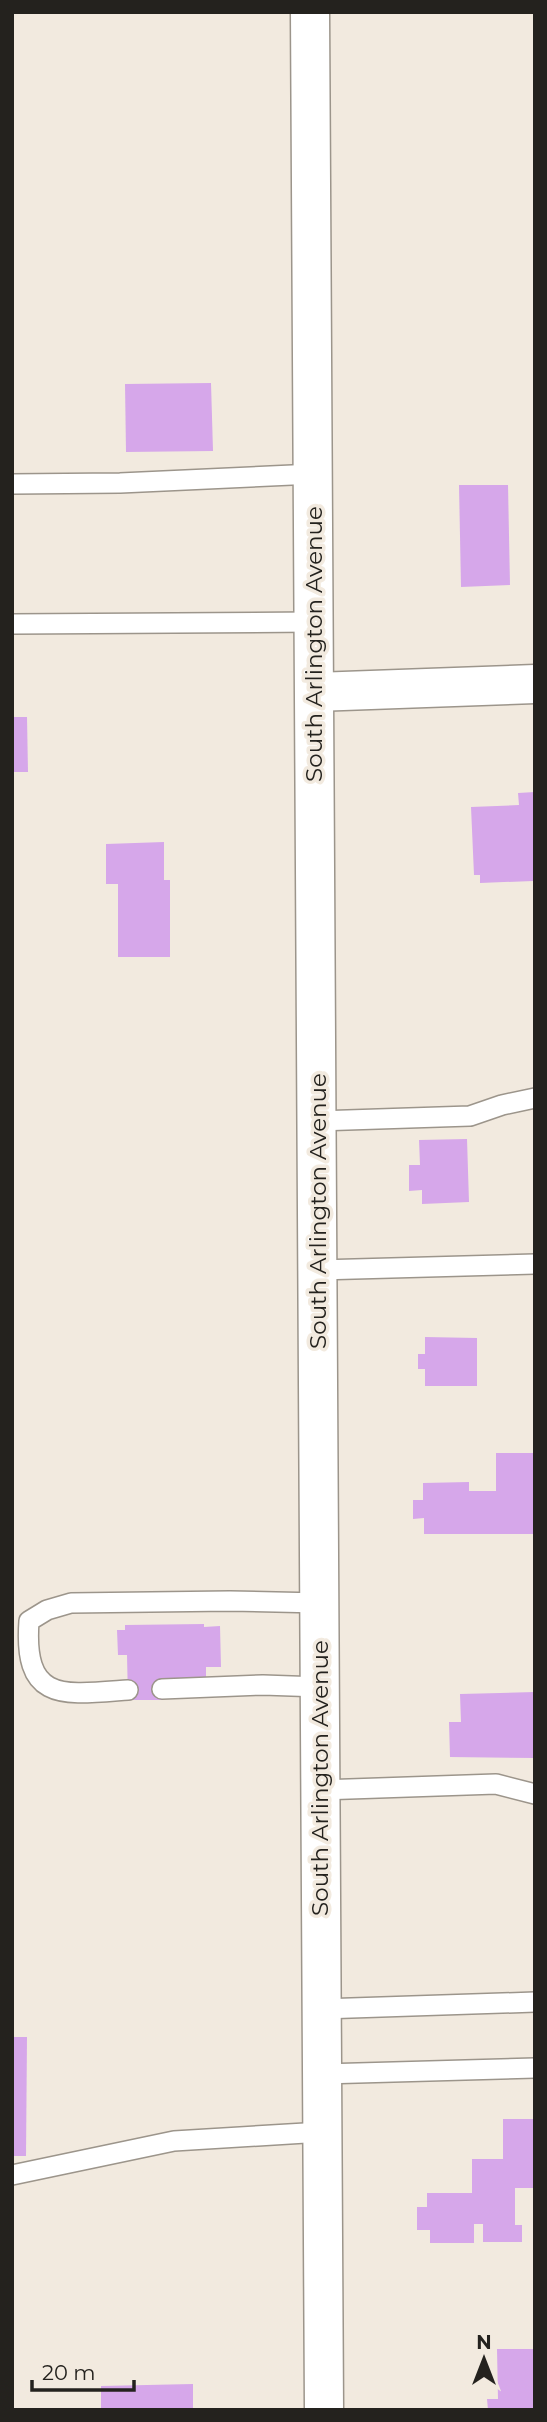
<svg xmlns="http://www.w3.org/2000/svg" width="547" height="2422" font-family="Montserrat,sans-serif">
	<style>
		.building { fill: #d6a7ea }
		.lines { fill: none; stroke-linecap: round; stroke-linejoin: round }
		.service-casing { stroke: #9c958b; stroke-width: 22 }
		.minor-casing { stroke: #9c958b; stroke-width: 41 }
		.secondary-casing { stroke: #9c958b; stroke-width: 41 }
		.service { stroke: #fff; stroke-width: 19 }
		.minor { stroke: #fff; stroke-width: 38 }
		.secondary { stroke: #fff; stroke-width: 38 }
		.labels { text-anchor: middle; stroke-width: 7; stroke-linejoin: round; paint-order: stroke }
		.street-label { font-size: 23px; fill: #24221e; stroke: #f2eadf }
	</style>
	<rect width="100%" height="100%" fill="#f2eadf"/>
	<!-- building -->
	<g class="building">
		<polygon points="211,383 213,451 126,452 125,384"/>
		<polygon points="459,485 508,485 510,585 461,587"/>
		<polygon points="12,717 27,717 28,772 12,772"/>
		<polygon points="535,792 533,881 480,883 480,875 474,875 471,807 519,805 518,793"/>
		<polygon points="164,842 164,880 170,880 170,957 118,957 118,884 106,884 106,844"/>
		<polygon points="467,1139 469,1202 422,1204 422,1190 409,1191 409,1165 420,1165 419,1140"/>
		<polygon points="425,1337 477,1338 477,1386 425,1386 425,1369 418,1369 418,1354 425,1354"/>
		<polygon points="496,1453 535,1453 535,1534 424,1534 424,1518 413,1519 413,1500 423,1500 423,1483 469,1482 469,1491 496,1491"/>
		<polygon points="204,1624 204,1627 220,1626 221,1667 206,1667 206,1680 162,1681 162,1700 128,1700 127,1655 118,1655 117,1630 125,1630 125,1625"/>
		<polygon points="535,1692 535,1758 450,1757 449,1722 461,1722 460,1694"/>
		<polygon points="12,2037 27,2037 26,2156 12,2156"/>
		<polygon points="503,2119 535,2119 535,2188 515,2188 515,2225 522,2225 522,2242 483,2242 483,2224 474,2224 474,2243 430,2243 430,2230 417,2230 417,2207 427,2207 427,2193 472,2193 472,2159 503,2159"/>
		<polygon points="497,2349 535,2349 535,2410 488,2410 487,2399 498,2399"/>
		<polygon points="193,2384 193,2410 101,2410 101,2386"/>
	</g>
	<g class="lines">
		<!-- service casing -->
		<g class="service-casing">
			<g id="service">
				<polyline points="12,484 120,483 314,474"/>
				<polyline points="12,624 314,622"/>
				<polyline points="317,1121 470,1116 502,1105 535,1098"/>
				<polyline points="318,1270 535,1264"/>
				<polyline points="162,1689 263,1685 320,1687"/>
				<path d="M 128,1690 C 63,1695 23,1703 29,1621 L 47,1610 L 71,1603 L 230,1601 L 320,1603"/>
				<polyline points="320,1790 496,1784 535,1794"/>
				<polyline points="321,2009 535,2002"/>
				<polyline points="322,2074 535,2068"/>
				<polyline points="12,2175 174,2141 322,2132"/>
			</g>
		</g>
		<!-- minor casing -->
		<g class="minor-casing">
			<polyline id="minor" points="315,692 535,684"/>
		</g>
		<!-- secondary casing -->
		<g class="secondary-casing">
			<polyline id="secondary" points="310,12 324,2410"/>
		</g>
		<!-- service -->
		<use href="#service" class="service"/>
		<!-- minor -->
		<use href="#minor" class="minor"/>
		<!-- secondary -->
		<use href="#secondary" class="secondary"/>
	</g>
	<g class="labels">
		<!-- street labels -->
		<g class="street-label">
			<text transform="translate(314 644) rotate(-90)" y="8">South Arlington Avenue</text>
			<text transform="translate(318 1211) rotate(-90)" y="8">South Arlington Avenue</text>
			<text transform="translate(320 1778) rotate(-90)" y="8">South Arlington Avenue</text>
		</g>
	</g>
	<!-- border -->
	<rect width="547" height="2422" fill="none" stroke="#24221e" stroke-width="28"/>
	<!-- north arrow -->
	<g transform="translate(484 2359)" stroke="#f2eadf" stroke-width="5" paint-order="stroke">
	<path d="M0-5L12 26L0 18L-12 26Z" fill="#24221e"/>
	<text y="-10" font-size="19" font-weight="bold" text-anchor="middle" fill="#24221e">N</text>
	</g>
	<!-- scale -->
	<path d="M32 2380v10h102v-10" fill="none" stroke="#24221e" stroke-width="3.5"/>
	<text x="42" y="2380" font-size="21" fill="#24221e" stroke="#f2eadf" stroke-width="5" paint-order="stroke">20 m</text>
</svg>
